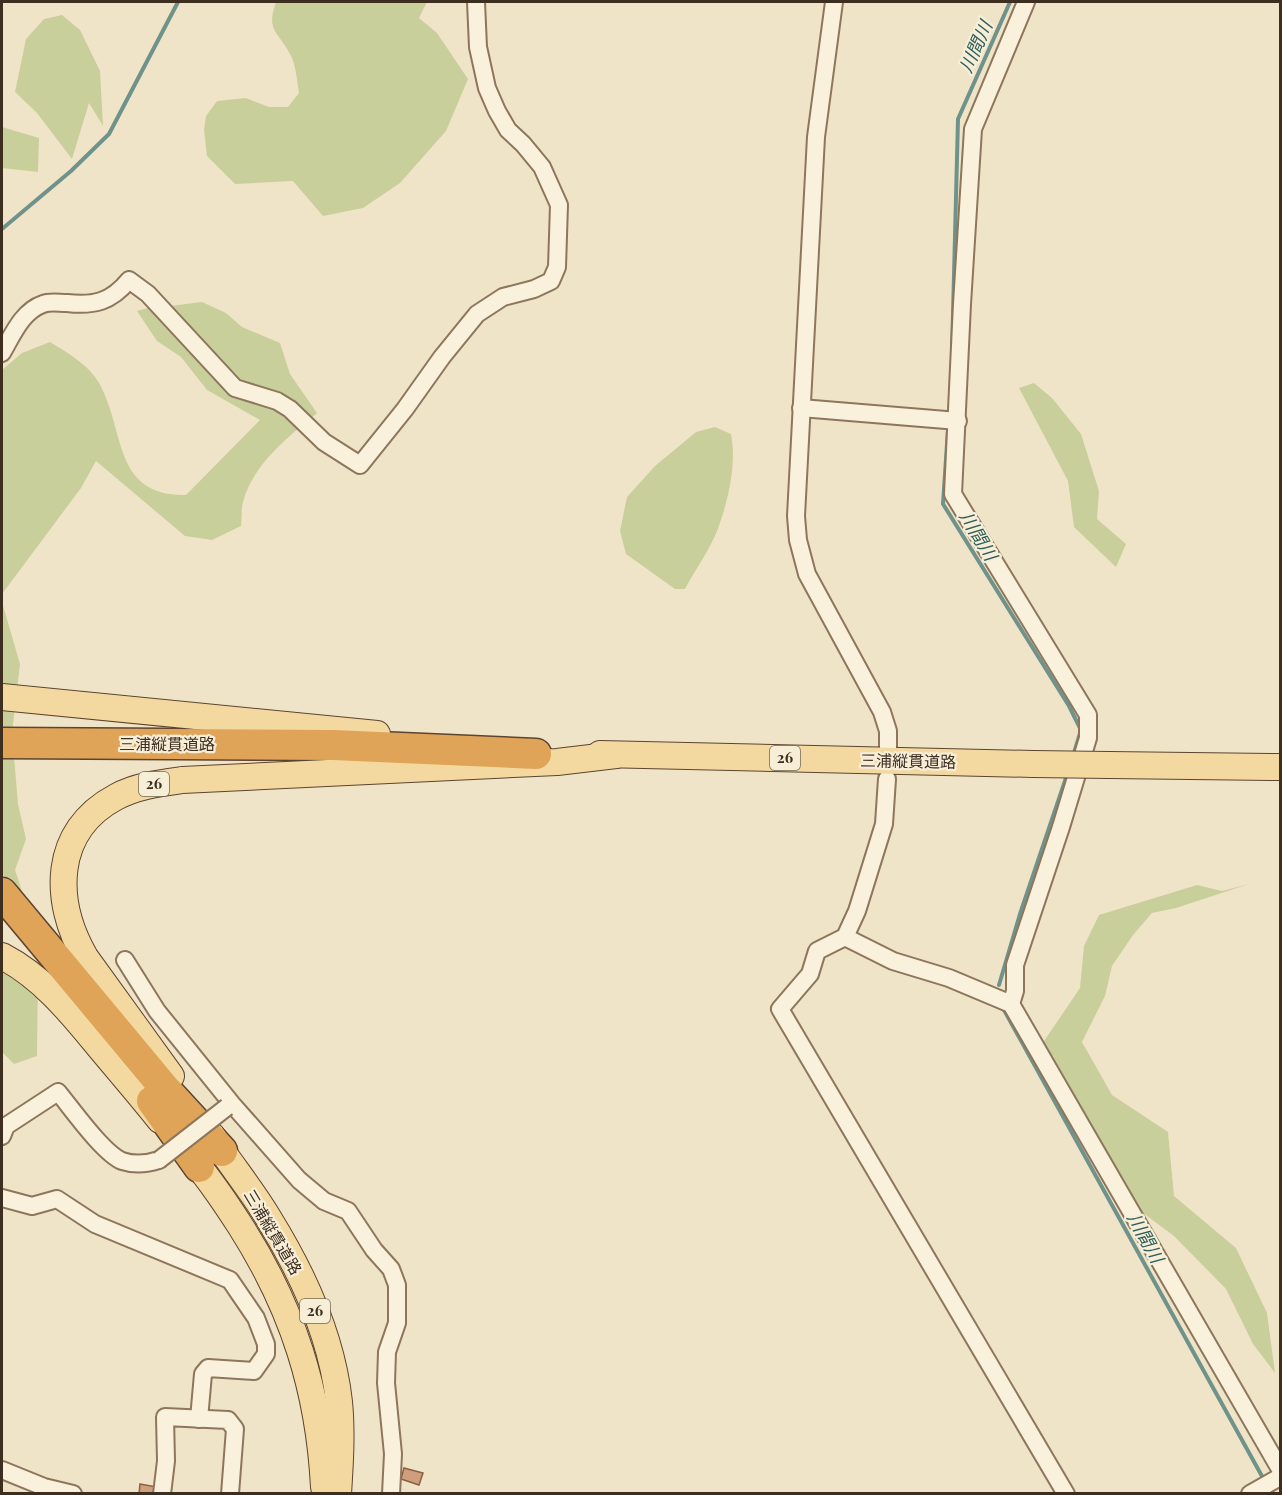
<svg xmlns="http://www.w3.org/2000/svg" width="1282" height="1495" font-family="'Playfair Display','Noto Sans JP',serif">
	<style>
		.green { fill: #c9cf9b }
		.lines { fill: none; stroke-linecap: round; stroke-linejoin: round }
		.stream { stroke: #6f938a; stroke-width: 4 }
		.building { fill: #cf9f7d; stroke: #8d5f41; stroke-width: 1.5 }
		.street-casing { stroke: #8d765c; stroke-width: 20 }
		.primary-casing { stroke: #5b4430; stroke-width: 28 }
		.highway-casing { stroke: #5b4430; stroke-width: 33 }
		.street { stroke: #faf1dc; stroke-width: 16 }
		.primary { stroke: #f3d9a0; stroke-width: 26 }
		.highway { stroke: #e0a458; stroke-width: 30 }
		.street-bridge-casing { stroke: #8d765c; stroke-width: 20; stroke-linecap: butt }
		.primary-bridge-casing { stroke: #5b4430; stroke-width: 28; stroke-linecap: butt }
		.street-bridge { stroke: #faf1dc; stroke-width: 16 }
		.primary-bridge { stroke: #f3d9a0; stroke-width: 26 }
		.labels { text-anchor: middle; stroke-width: 4.5; stroke-linejoin: round; paint-order: stroke }
		.shield { fill: #f7eed8; stroke: #756857; stroke-width: 1.5 }
		.shield-label { font-size: 15px; font-weight: bold; fill: #3d2e20 }
		.street-label { font-size: 16px; fill: #3d2e20; stroke: #f7eed8 }
		.water-label { font-size: 18px; font-style: italic; fill: #2f5d5a; stroke: #f7eed8 }
	</style>
	<rect width="100%" height="100%" fill="#f0e4c8"/>
	<!-- green -->
	<g class="green">
		<path d="M 276,2 L 427,2 L 419,18 L 437,33 L 468,79 L 446,131 L 400,183 L 363,208 L 323,216 L 293,181 L 235,184 L 207,156 L 204,130 L 206,116 L 217,101 L 246,98 L 269,107 L 288,107 L 299,93 C 297,81 296,65 290,54 C 277,30 266,31 276,2 Z"/>
		<polygon points="62,15 80,30 100,71 103,126 89,103 72,159 37,113 15,92 26,39 44,19"/>
		<polygon points="2,127 39,138 38,172 2,168"/>
		<path d="M 173,301 L 162,307 L 202,302 L 226,313 L 242,327 L 280,343 L 290,374 L 317,413 C 288,437 253,464 243,502 C 241,509 242,518 241,526 L 212,540 L 185,536 L 96,461 L 81,488 L 2,594 L 2,370 L 22,353 L 50,342 C 68,353 89,365 99,383 C 126,431 112,496 186,495 L 260,420 L 207,390 L 181,357 L 157,341 L 137,311 Z"/>
		<polygon points="1034,383 1052,398 1081,434 1099,491 1097,519 1126,544 1116,567 1074,527 1068,481 1019,388"/>
		<path d="M 715,427 L 731,434 C 737,464 728,502 717,531 C 709,551 695,570 685,589 L 675,589 L 626,554 L 620,531 L 627,497 L 655,466 L 696,432 Z"/>
		<polygon points="2,602 20,664 12,733 18,804 26,839 15,870 22,891 2,874"/>
		<polygon points="1249,884 1176,908 1152,913 1133,935 1112,966 1105,996 1082,1042 1112,1095 1168,1132 1174,1196 1236,1248 1267,1313 1275,1373 1253,1344 1226,1289 1174,1236 1139,1210 1105,1148 1059,1086 1042,1044 1080,988 1084,946 1099,915 1197,885 1222,891"/>
		<polygon points="2,940 38,975 37,1056 14,1064 2,1052"/>
	</g>
	<g class="lines">
		<!-- stream -->
		<g class="stream">
			<polyline points="2,229 71,171 109,134 178,2"/>
			<polyline points="952,353 958,119 1010,2"/>
			<polyline points="948,429 943,504 1069,706 1081,730 1073,756"/>
			<polyline points="999,985 1020,914 1067,775"/>
			<polyline points="1004,1010 1263,1478"/>
		</g>
	</g>
	<!-- building -->
	<g class="building">
		<polygon points="404,1468 423,1473 419,1485 401,1479"/>
		<polygon points="140,1484 157,1487 155,1494 139,1494"/>
	</g>
	<g class="lines">
		<!-- street casing -->
		<g class="street-casing">
			<g id="street">
				<polyline points="834,2 816,137 796,516 798,540 807,574 882,712 888,731 888,748"/>
				<path d="M 2,353 C 12,336 22,311 43,304 C 50,301 59,303 67,303 C 94,306 111,302 129,280 L 148,294 L 235,388 L 277,401 L 290,409 L 324,442 L 360,465 L 405,409 L 442,357 L 477,314 L 503,297 L 534,289 L 551,281 L 557,267 L 559,205 L 542,167 L 523,144 L 508,130 L 497,111 L 487,88 L 478,47 L 476,2"/>
				<polyline points="801,408 958,421"/>
				<polyline points="887,779 884,824 857,911 845,937 817,951 810,974 780,1009 1066,1494"/>
				<polyline points="845,937 893,961 949,978 1011,1004 1280,1469"/>
				<polyline points="125,960 157,1011 232,1104 299,1180 324,1201 348,1211 374,1250 391,1269 397,1285 397,1323 387,1352 386,1383 393,1454 391,1494"/>
				<polyline points="1011,1004 1015,991 1015,965 1061,827 1088,738 1088,715 953,494 962,304 973,129 1026,2"/>
				<path d="M 2,1136 L 6,1126 L 58,1092 C 72,1109 103,1153 122,1161 C 134,1165 147,1164 159,1160"/>
				<polyline points="2,1198 32,1206 57,1199 95,1224 230,1280 256,1318 266,1344 266,1354 254,1371 208,1368 203,1374 199,1419"/>
				<polyline points="2,1470 44,1487 73,1494"/>
				<polyline points="162,1494 166,1461 165,1417 228,1420 235,1429 230,1494"/>
				<polyline points="1250,1494 1280,1477"/>
			</g>
		</g>
		<!-- primary casing -->
		<g class="primary-casing">
			<g id="primary">
				<polyline points="2,697 377,734"/>
				<polyline points="600,754 1033,764"/>
				<polyline points="1109,765 1280,767"/>
				<path d="M 2,956 C 44,978 72,1014 101,1049 C 121,1073 141,1096 160,1120"/>
				<path d="M 171,1076 L 85,957 C 53,901 52,831 116,797 C 136,786 160,783 182,780 L 557,762 L 616,755"/>
				<path d="M 212,1136 C 230,1164 252,1190 269,1219 C 303,1274 332,1337 339,1402 C 342,1432 340,1463 338,1494"/>
				<path d="M 187,1153 C 208,1176 225,1202 241,1227 C 293,1309 319,1390 324,1487"/>
			</g>
		</g>
		<!-- highway casing -->
		<g class="highway-casing">
			<g id="highway">
				<polyline points="2,743 333,745 536,754"/>
				<polyline points="2,893 166,1090 222,1151"/>
				<polyline points="152,1101 199,1167"/>
			</g>
		</g>
		<!-- street -->
		<use href="#street" class="street"/>
		<!-- primary -->
		<use href="#primary" class="primary"/>
		<!-- highway -->
		<use href="#highway" class="highway"/>
		<!-- street-bridge casing -->
		<g class="street-bridge-casing">
			<polyline id="street-bridge" points="159,1160 227,1107"/>
		</g>
		<!-- primary-bridge casing -->
		<g class="primary-bridge-casing">
			<polyline id="primary-bridge" points="1033,764 1109,765"/>
		</g>
		<!-- street-bridge -->
		<use href="#street-bridge" class="street-bridge"/>
		<!-- primary-bridge -->
		<use href="#primary-bridge" class="primary-bridge"/>
	</g>
	<g class="labels">
		<!-- shield labels -->
		<g class="shield">
			<rect x="770" y="746" width="30" height="24" rx="4.5"/>
			<rect x="139" y="772" width="30" height="24" rx="4.5"/>
			<rect x="300" y="1299" width="30" height="24" rx="4.5"/>
		</g>
		<g class="shield-label">
			<text x="785" y="763">26</text>
			<text x="154" y="789">26</text>
			<text x="315" y="1316">26</text>
		</g>
		<!-- street labels -->
		<g class="street-label">
			<text x="167" y="750">三浦縦貫道路</text>
			<text transform="translate(908 761) rotate(1)" y="6">三浦縦貫道路</text>
			<text transform="translate(273 1232) rotate(59)" y="6">三浦縦貫道路</text>
		</g>
		<!-- water labels -->
		<g class="water-label">
			<text transform="translate(976 47) rotate(-66)" y="6">川間川</text>
			<text transform="translate(978 536) rotate(59)" y="6">川間川</text>
			<text transform="translate(1145 1238) rotate(61)" y="6">川間川</text>
		</g>
	</g>
	<!-- border -->
	<rect width="1282" height="1495" fill="none" stroke="#3d2e20" stroke-width="6"/>
</svg>
